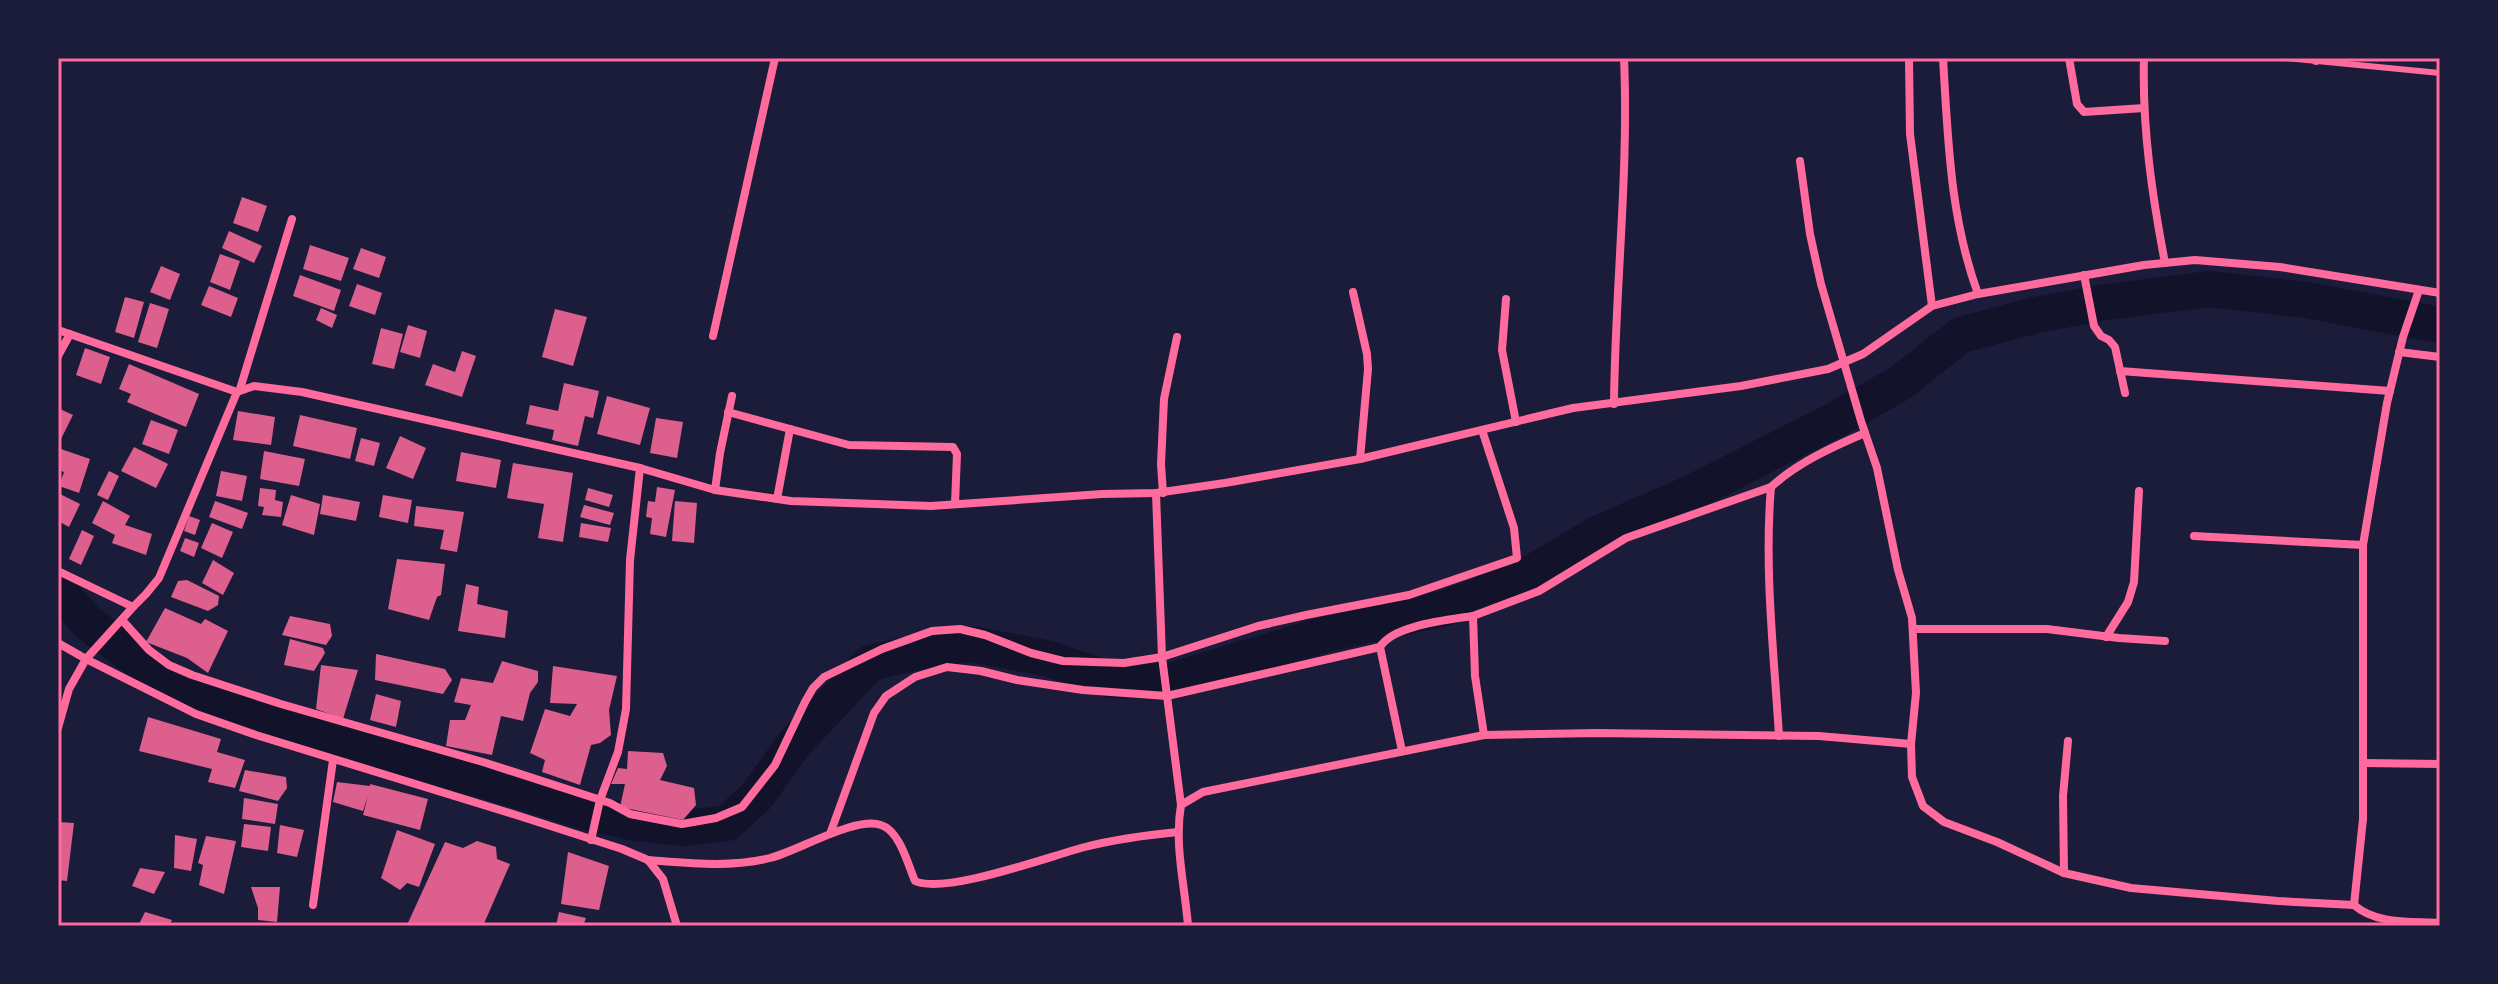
<svg xmlns="http://www.w3.org/2000/svg" width="2498" height="984" font-family="Figtree,sans-serif">
	<style>
		.lines { fill: none; stroke-linecap: round; stroke-linejoin: round }
		.river { stroke: #12122b; stroke-width: 36 }
		.building { fill: #dd5f8e }
		.service { stroke: #ff6b9d; stroke-width: 6 }
		.minor { stroke: #ff6b9d; stroke-width: 8 }
		.neatline { fill: none; stroke: #ff6b9d; stroke-width: 3 }
	</style>
	<rect width="100%" height="100%" fill="#1b1b3a"/>
	<g class="lines">
		<!-- river -->
		<polyline class="river" points="58,594 62,594 88,623 136,659 188,692 258,718 506,787 586,812 636,823 685,828 727,823 756,797 794,744 870,663 922,651 971,644 1050,659 1110,680 1170,681 1326,634 1446,608 1523,578 1599,533 1689,494 1837,419 1900,383 1961,335 2036,315 2106,302 2209,289 2306,300 2440,325"/>
	</g>
	<!-- building -->
	<g class="building">
		<polygon points="242,197 267,206 258,232 233,223"/>
		<polygon points="229,231 262,246 254,263 222,248"/>
		<polygon points="310,245 349,258 341,281 303,269"/>
		<polygon points="361,248 386,257 379,278 353,269"/>
		<polygon points="220,254 240,261 230,290 210,282"/>
		<polygon points="161,266 180,274 170,300 150,292"/>
		<polygon points="300,275 341,290 334,311 293,296"/>
		<polygon points="357,284 382,293 375,315 349,306"/>
		<polygon points="209,286 238,298 231,317 201,305"/>
		<polygon points="125,297 144,302 134,338 115,332"/>
		<polygon points="150,303 169,309 157,348 138,342"/>
		<polygon points="321,308 337,315 332,328 316,320"/>
		<polygon points="555,309 587,317 573,366 542,357"/>
		<polygon points="408,325 427,331 420,358 400,352"/>
		<polygon points="381,328 403,334 394,369 372,364"/>
		<polygon points="85,348 110,357 101,384 76,375"/>
		<polygon points="462,351 476,356 462,397 425,385 433,364 455,372"/>
		<polygon points="129,364 199,394 186,427 127,402 131,394 119,389"/>
		<polygon points="564,383 599,391 593,418 585,416 578,446 552,440 554,430 526,424 530,405 558,411"/>
		<polygon points="607,396 650,408 640,445 597,434"/>
		<polygon points="58,408 73,415 61,439 58,438"/>
		<polygon points="238,411 275,417 271,445 233,440"/>
		<polygon points="300,415 357,428 350,459 293,446"/>
		<polygon points="656,418 683,422 677,458 650,453"/>
		<polygon points="151,420 178,430 169,454 142,444"/>
		<polygon points="400,436 426,448 413,479 386,468"/>
		<polygon points="361,438 380,443 374,466 355,461"/>
		<polygon points="134,447 168,464 156,488 121,471"/>
		<polygon points="58,448 90,459 79,493 59,486 64,472 58,470"/>
		<polygon points="264,451 305,459 299,486 260,479"/>
		<polygon points="461,452 501,460 496,488 456,481"/>
		<polygon points="513,463 573,473 563,542 538,538 544,504 507,498"/>
		<polygon points="109,471 119,476 108,500 97,495"/>
		<polygon points="221,471 247,476 242,501 216,496"/>
		<polygon points="657,487 675,490 666,537 650,534 652,518 646,517 648,501 655,502"/>
		<polygon points="260,488 276,490 275,500 283,502 281,517 262,515 264,507 258,506"/>
		<polygon points="588,488 613,495 609,507 585,500"/>
		<polygon points="58,493 80,504 69,527 58,521"/>
		<polygon points="291,495 320,504 314,535 282,525"/>
		<polygon points="323,495 360,502 356,521 320,514"/>
		<polygon points="383,495 412,500 408,523 379,517"/>
		<polygon points="103,501 130,516 125,525 152,534 146,555 112,543 115,535 92,523"/>
		<polygon points="215,501 248,513 242,529 209,517"/>
		<polygon points="675,501 697,503 694,543 672,541"/>
		<polygon points="584,505 614,513 610,525 580,517"/>
		<polygon points="416,506 464,512 457,552 440,549 444,530 414,526"/>
		<polygon points="189,516 200,520 195,535 184,531"/>
		<polygon points="212,523 233,532 222,558 201,548"/>
		<polygon points="581,523 611,528 608,542 579,537"/>
		<polygon points="82,530 94,536 81,565 69,559"/>
		<polygon points="185,538 199,543 194,557 180,551"/>
		<polygon points="397,559 445,564 441,595 437,597 429,620 388,609"/>
		<polygon points="213,560 234,573 223,595 202,583"/>
		<polygon points="187,580 219,596 218,605 208,611 171,597 178,581"/>
		<polygon points="466,584 479,587 477,604 508,611 505,638 458,631"/>
		<polygon points="165,608 201,624 205,619 228,631 208,673 187,658 146,642"/>
		<polygon points="290,616 330,624 332,636 326,645 282,635"/>
		<polygon points="290,639 323,648 325,653 314,671 284,665"/>
		<polygon points="376,654 445,669 452,680 443,694 375,680"/>
		<polygon points="502,661 538,671 538,682 530,693 523,721 501,716 492,755 446,746 450,720 465,720 471,705 454,702 461,678 493,683"/>
		<polygon points="321,665 358,670 343,719 316,709"/>
		<polygon points="553,666 617,676 609,710 611,735 600,743 591,745 580,785 542,772 545,760 530,753 545,709 570,716 577,704 550,703"/>
		<polygon points="376,694 401,701 396,727 370,720"/>
		<polygon points="148,717 221,739 217,752 245,760 235,788 208,782 212,769 139,751"/>
		<polygon points="628,751 663,753 667,766 660,780 694,788 696,805 683,820 620,807 625,784 611,784 618,768 627,769"/>
		<polygon points="245,770 286,777 287,788 278,801 239,791"/>
		<polygon points="337,782 370,786 370,784 428,799 420,830 363,815 368,796 363,811 333,802"/>
		<polygon points="244,798 278,804 275,824 242,819"/>
		<polygon points="58,822 74,823 67,881 58,880"/>
		<polygon points="244,824 271,827 268,851 241,847"/>
		<polygon points="280,825 304,830 297,857 277,853"/>
		<polygon points="397,830 435,844 419,887 407,883 400,890 381,878"/>
		<polygon points="175,835 197,839 191,871 174,868"/>
		<polygon points="206,836 236,841 224,894 199,885 203,865 198,863"/>
		<polygon points="477,841 496,847 497,859 510,864 483,926 407,925 445,842 463,848"/>
		<polygon points="568,852 609,866 599,910 561,904"/>
		<polygon points="140,868 165,872 154,894 132,886"/>
		<polygon points="251,887 280,887 277,922 258,920 258,908"/>
		<polygon points="145,912 172,920 169,926 138,926"/>
		<polygon points="559,912 586,918 583,926 556,926"/>
	</g>
	<g class="lines">
		<!-- service -->
		<polyline class="service" points="2285,58 2440,73"/>
		<!-- minor -->
		<g class="minor">
			<polyline points="1909,58 1910,134 1932,306"/>
			<path d="M 1943,58 C 1948,140 1950,217 1978,294"/>
			<polyline points="2069,58 2077,104 2084,112 2144,108"/>
			<path d="M 2144,58 C 2142,127 2152,195 2165,263"/>
			<polyline points="2316,61 2316,58"/>
			<polyline points="1800,161 1810,234 1821,284 1861,421 1877,468 1898,570 1912,618 1916,693 1911,744 1912,777 1923,806 1944,822 1997,842 2064,873 2131,888 2278,901 2354,905 2363,819 2363,545 2387,403 2403,337 2419,290"/>
			<polyline points="2084,275 2094,326 2101,336 2109,340 2115,347 2125,393"/>
			<polyline points="1353,292 1367,354 1368,369 1360,459"/>
			<polyline points="1506,299 1502,350 1516,422"/>
			<polyline points="58,330 237,392"/>
			<polyline points="713,336 775,58"/>
			<polyline points="2399,352 2440,357"/>
			<polyline points="58,356 70,334"/>
			<polyline points="2120,371 2390,391"/>
			<polyline points="240,389 292,219"/>
			<path d="M 1614,404 C 1615,289 1629,173 1624,58"/>
			<polyline points="728,412 849,445 953,447 957,454 955,504"/>
			<polyline points="715,490 720,453 732,396"/>
			<polyline points="1156,493 1162,657 1181,805"/>
			<polyline points="1163,493 1161,464 1164,399 1177,337"/>
			<polyline points="777,499 790,429"/>
			<polyline points="2194,536 2363,545"/>
			<polyline points="58,571 133,607 146,594 159,578 237,392 254,386 302,392 640,468 715,490 791,501 931,506 1102,494 1156,493 1225,483 1360,459 1573,408 1741,386 1828,369 1863,354 1932,306 1978,294 2144,265 2195,260 2280,267 2440,293"/>
			<polyline points="133,607 86,659 196,714 256,735 513,814 622,849 648,860 663,879 677,926"/>
			<polyline points="122,620 149,650 169,665 192,675 281,704 483,762 610,803 630,814 682,824 716,818 742,807 775,765 805,702 813,688 824,677 882,649 932,631 960,629 985,635 1031,653 1063,661 1124,663 1162,657 1258,626 1306,615 1409,595 1517,558 1514,528 1482,430"/>
			<polyline points="1914,629 2047,629 2119,638 2165,641"/>
			<polyline points="2106,637 2128,602 2134,582 2139,491"/>
			<polyline points="58,643 86,659 69,689 58,728"/>
			<polyline points="1484,735 1475,676 1473,616 1539,591 1626,538 1771,487"/>
			<path d="M 1779,736 C 1774,654 1764,569 1771,487 C 1797,463 1832,447 1865,433"/>
			<path d="M 1402,751 L 1380,647 C 1393,625 1448,620 1473,616"/>
			<polyline points="2363,763 2440,764"/>
			<polyline points="830,834 874,713 886,696 915,677 947,667 981,671 1017,680 1083,690 1167,696 1380,647"/>
			<polyline points="591,840 600,800 618,752 626,709 630,560 640,468"/>
			<path d="M 648,860 C 688,863 731,868 770,858 C 798,851 855,816 881,825 C 900,831 908,865 915,881 C 945,895 1050,856 1085,847 C 1116,839 1147,835 1178,832"/>
			<polyline points="2064,873 2063,796 2068,741"/>
			<polyline points="313,905 333,760"/>
			<path d="M 2354,905 C 2377,925 2411,921 2440,923"/>
			<path d="M 1188,926 C 1185,886 1174,845 1181,805 L 1203,792 L 1484,735 L 1597,733 L 1819,736 L 1911,744"/>
		</g>
	</g>
	<!-- border -->
	<rect width="2498" height="984" fill="none" stroke="#1b1b3a" stroke-width="120"/>
	<rect x="60" y="60" width="2378" height="864" class="neatline"/>
</svg>
